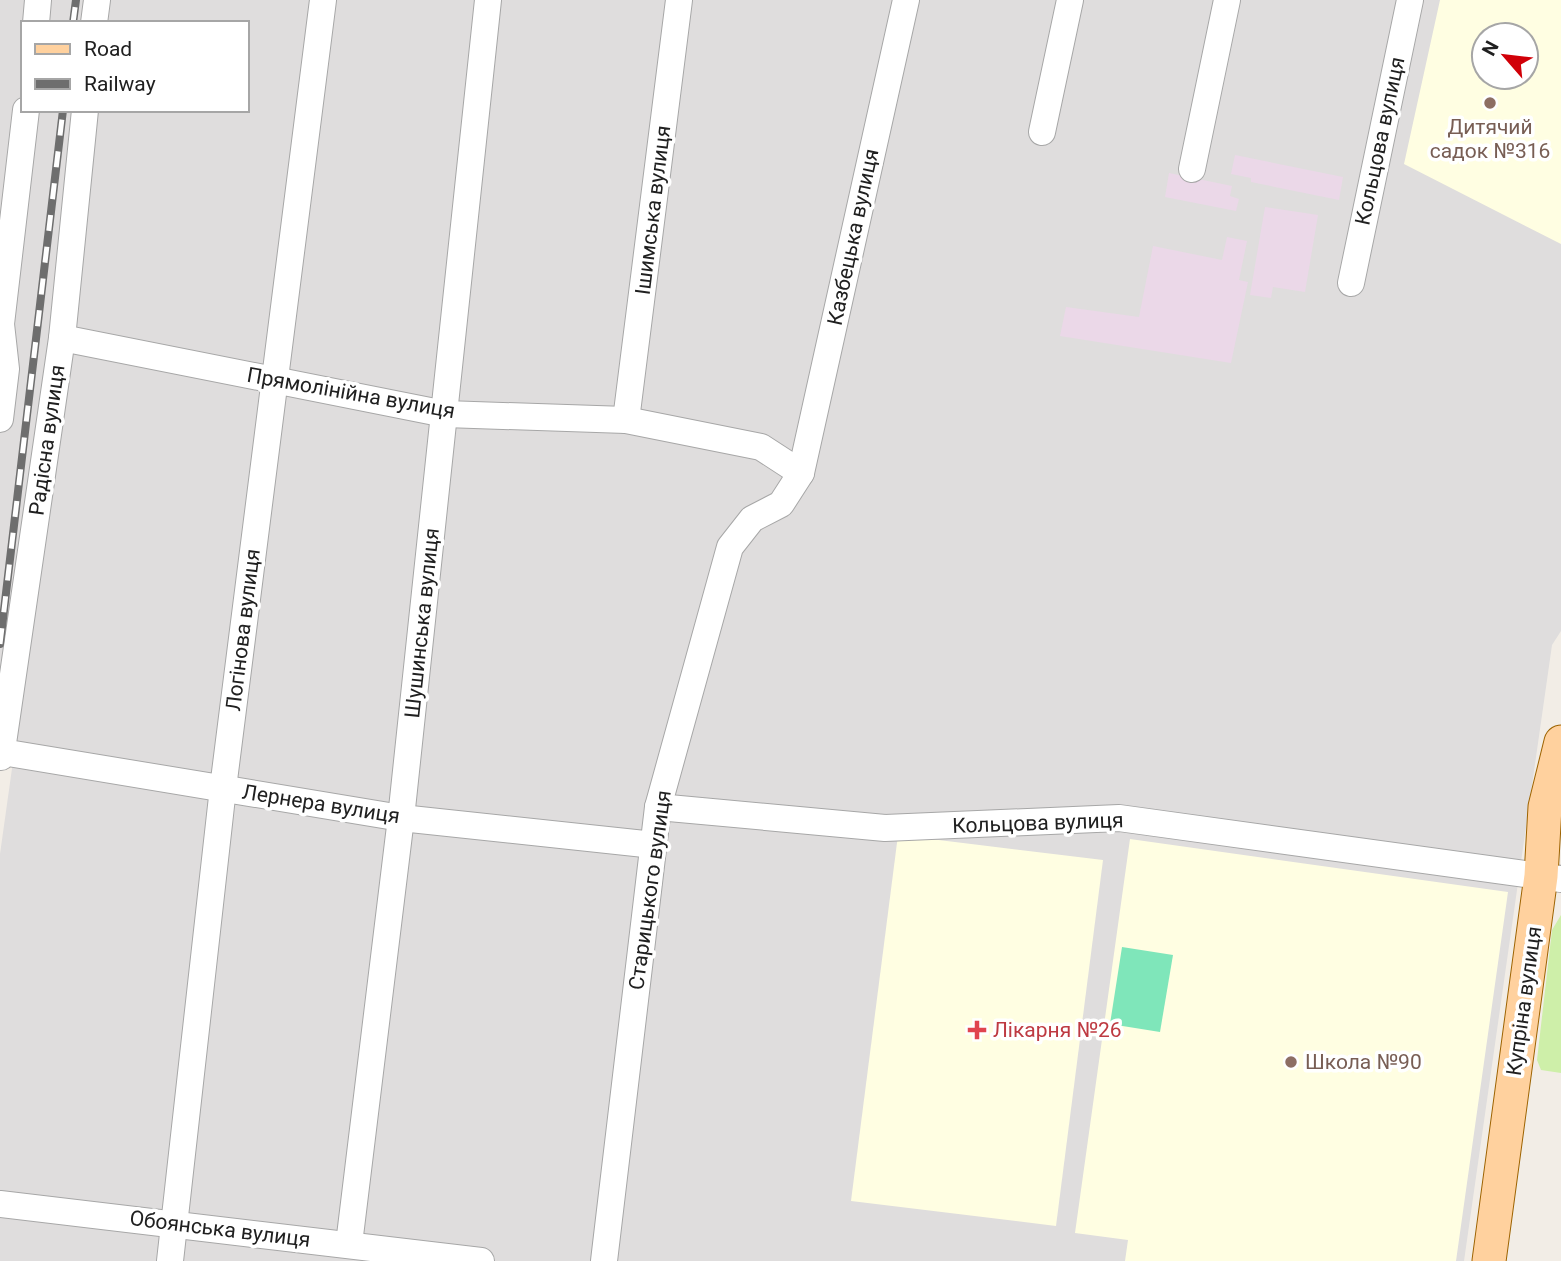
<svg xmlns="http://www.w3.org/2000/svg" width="1561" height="1261" font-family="Roboto,sans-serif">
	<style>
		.residential { fill: #dfdddd; fill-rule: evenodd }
		.industrial { fill: #ebd8e8 }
		.education { fill: #fffee2; fill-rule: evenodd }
		.grass { fill: #ceefa9 }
		.pitch { fill: #7fe6ba }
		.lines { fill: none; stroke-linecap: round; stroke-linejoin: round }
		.minor-casing { stroke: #a7a7a7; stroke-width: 28 }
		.major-casing { stroke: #9d6300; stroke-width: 35 }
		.minor { stroke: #fff; stroke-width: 26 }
		.major { stroke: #ffd19e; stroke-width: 33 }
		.rail-casing { stroke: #6e6e6e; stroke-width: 8 }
		.rail { stroke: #fff; stroke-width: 5; stroke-dasharray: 16; stroke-linecap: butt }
		.education-dot { fill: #8d6e63; stroke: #fff; stroke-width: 2.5 }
		.health-dot { fill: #e0444e; stroke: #fff; stroke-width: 2.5 }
		.labels { text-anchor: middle; stroke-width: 7; stroke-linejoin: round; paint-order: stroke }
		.education-label { font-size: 21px; fill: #785e54; stroke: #fff }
		.street-label { font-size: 21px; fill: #202020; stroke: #fff }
		.health-label { font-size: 21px; fill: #be3a42; stroke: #fff; text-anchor: start }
	</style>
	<rect width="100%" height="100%" fill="#f2ede6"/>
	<!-- residential -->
	<g class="residential">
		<path d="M 0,0 L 1561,0 L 1561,631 L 1552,645 L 1464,1261 L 494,1261 L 0,1200 L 0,854 L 17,733 L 0,731 ZM 23,23 L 247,23 L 247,110 L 23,110 ZM 1484,35 L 1526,35 L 1526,77 L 1484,77 Z"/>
		<polygon points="0,1207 468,1261 0,1261"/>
	</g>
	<!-- industrial -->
	<g class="industrial">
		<polygon points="1235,155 1343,177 1339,200 1251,182 1251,178 1231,174"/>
		<polygon points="1169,173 1232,186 1230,196 1239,199 1236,211 1165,197"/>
		<polygon points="1265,207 1318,215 1305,292 1273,287 1271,298 1250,295"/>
		<polygon points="1227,237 1247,241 1239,280 1248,282 1231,363 1060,336 1066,307 1139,317 1153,246 1222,260"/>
	</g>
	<!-- education -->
	<g class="education">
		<path d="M 1440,0 L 1561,0 L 1561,244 L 1404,164 ZM 1484,35 L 1526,35 L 1526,77 L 1484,77 Z"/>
		<polygon points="898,835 1103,860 1056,1226 851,1201"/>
		<polygon points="1130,839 1508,892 1456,1261 1125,1261 1128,1240 1075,1233"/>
	</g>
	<!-- grass -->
	<polygon class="grass" points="1561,915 1561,1073 1541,1070 1537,1060 1552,930"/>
	<!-- pitch -->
	<polygon class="pitch" points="1122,947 1173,955 1160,1032 1110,1024"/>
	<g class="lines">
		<!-- minor casing -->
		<g class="minor-casing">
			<g id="minor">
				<polyline points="36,23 38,0"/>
				<polyline points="94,23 97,0"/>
				<polyline points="1042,132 1070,0"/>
				<polyline points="1192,169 1227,0"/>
				<polyline points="1351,283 1410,0"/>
				<polyline points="62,338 445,414 626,420 761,447 801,473"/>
				<polyline points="0,419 6,369 1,324 26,110"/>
				<polyline points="626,420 679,0"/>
				<polyline points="3,741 2,752 401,818 654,845"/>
				<polyline points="1,757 62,338 85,110"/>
				<polyline points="658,807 885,828 1119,818 1561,879"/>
				<polyline points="0,1204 481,1261"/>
				<polyline points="349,1244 401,818 488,0"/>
				<polyline points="170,1261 223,788 323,0"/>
				<polyline points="604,1261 658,807 730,547 752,519 781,504 801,473 906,0"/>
			</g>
		</g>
		<!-- major casing -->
		<g class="major-casing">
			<polyline id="major" points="1489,1261 1541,876 1545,807 1561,742"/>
		</g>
		<!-- minor -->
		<use href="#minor" class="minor"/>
		<!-- major -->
		<use href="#major" class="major"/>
		<!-- rail casing -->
		<g class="rail-casing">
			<g id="rail">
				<polyline points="73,23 76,0"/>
				<polyline points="0,644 63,110"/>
			</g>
		</g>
		<!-- rail -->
		<use href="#rail" class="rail"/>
	</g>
	<!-- markers -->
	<g class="education-dot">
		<circle cx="1490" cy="103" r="7"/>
		<circle cx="1291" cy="1062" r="7"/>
	</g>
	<path class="health-dot" d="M973.5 1019.5h7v7h7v7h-7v7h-7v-7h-7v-7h7z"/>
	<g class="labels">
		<!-- education labels -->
		<g class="education-label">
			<text x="1490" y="134">Дитячий<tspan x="1490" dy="24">садок №316</tspan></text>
			<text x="1305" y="1069" text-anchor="start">Школа №90</text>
		</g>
		<!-- street labels -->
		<g class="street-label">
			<text transform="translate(1380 141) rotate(-78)" y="7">Кольцова вулиця</text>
			<text transform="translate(653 210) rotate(-83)" y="7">Ішимська вулиця</text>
			<text transform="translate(853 237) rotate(-78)" y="7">Казбецька вулиця</text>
			<text transform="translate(351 393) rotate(10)" y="7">Прямолінійна вулиця</text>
			<text transform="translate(47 440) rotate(-82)" y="7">Радісна вулиця</text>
			<text transform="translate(422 623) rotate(-84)" y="7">Шушинська вулиця</text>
			<text transform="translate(243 630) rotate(-83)" y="7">Логінова вулиця</text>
			<text transform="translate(321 804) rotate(9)" y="7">Лернера вулиця</text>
			<text transform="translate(1038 823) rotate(-2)" y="7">Кольцова вулиця</text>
			<text transform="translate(650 890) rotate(-82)" y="7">Старицького вулиця</text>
			<text transform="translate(1524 1001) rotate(-82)" y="7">Купріна вулиця</text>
			<text transform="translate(220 1229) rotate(7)" y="7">Обоянська вулиця</text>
		</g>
		<!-- health labels -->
		<g class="health-label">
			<text x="993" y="1037">Лікарня №26</text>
		</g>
	</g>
	<!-- legend -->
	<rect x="21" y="21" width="228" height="91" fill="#ffffff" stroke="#a6a6a6" stroke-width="2"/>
	<rect x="35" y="44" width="35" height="10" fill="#ffd19e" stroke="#a6a6a6" stroke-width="2"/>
	<text x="84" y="56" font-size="21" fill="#202020">Road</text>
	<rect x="35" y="79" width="35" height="10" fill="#6e6e6e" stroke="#a6a6a6" stroke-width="2"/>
	<text x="84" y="91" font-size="21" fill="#202020">Railway</text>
	<!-- north arrow -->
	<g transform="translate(1505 56) rotate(298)"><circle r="33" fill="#ffffff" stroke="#a6a6a6" stroke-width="2"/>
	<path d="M0-5L12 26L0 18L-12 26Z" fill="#d10008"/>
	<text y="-10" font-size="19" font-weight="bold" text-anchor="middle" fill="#202020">N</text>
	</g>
</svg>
